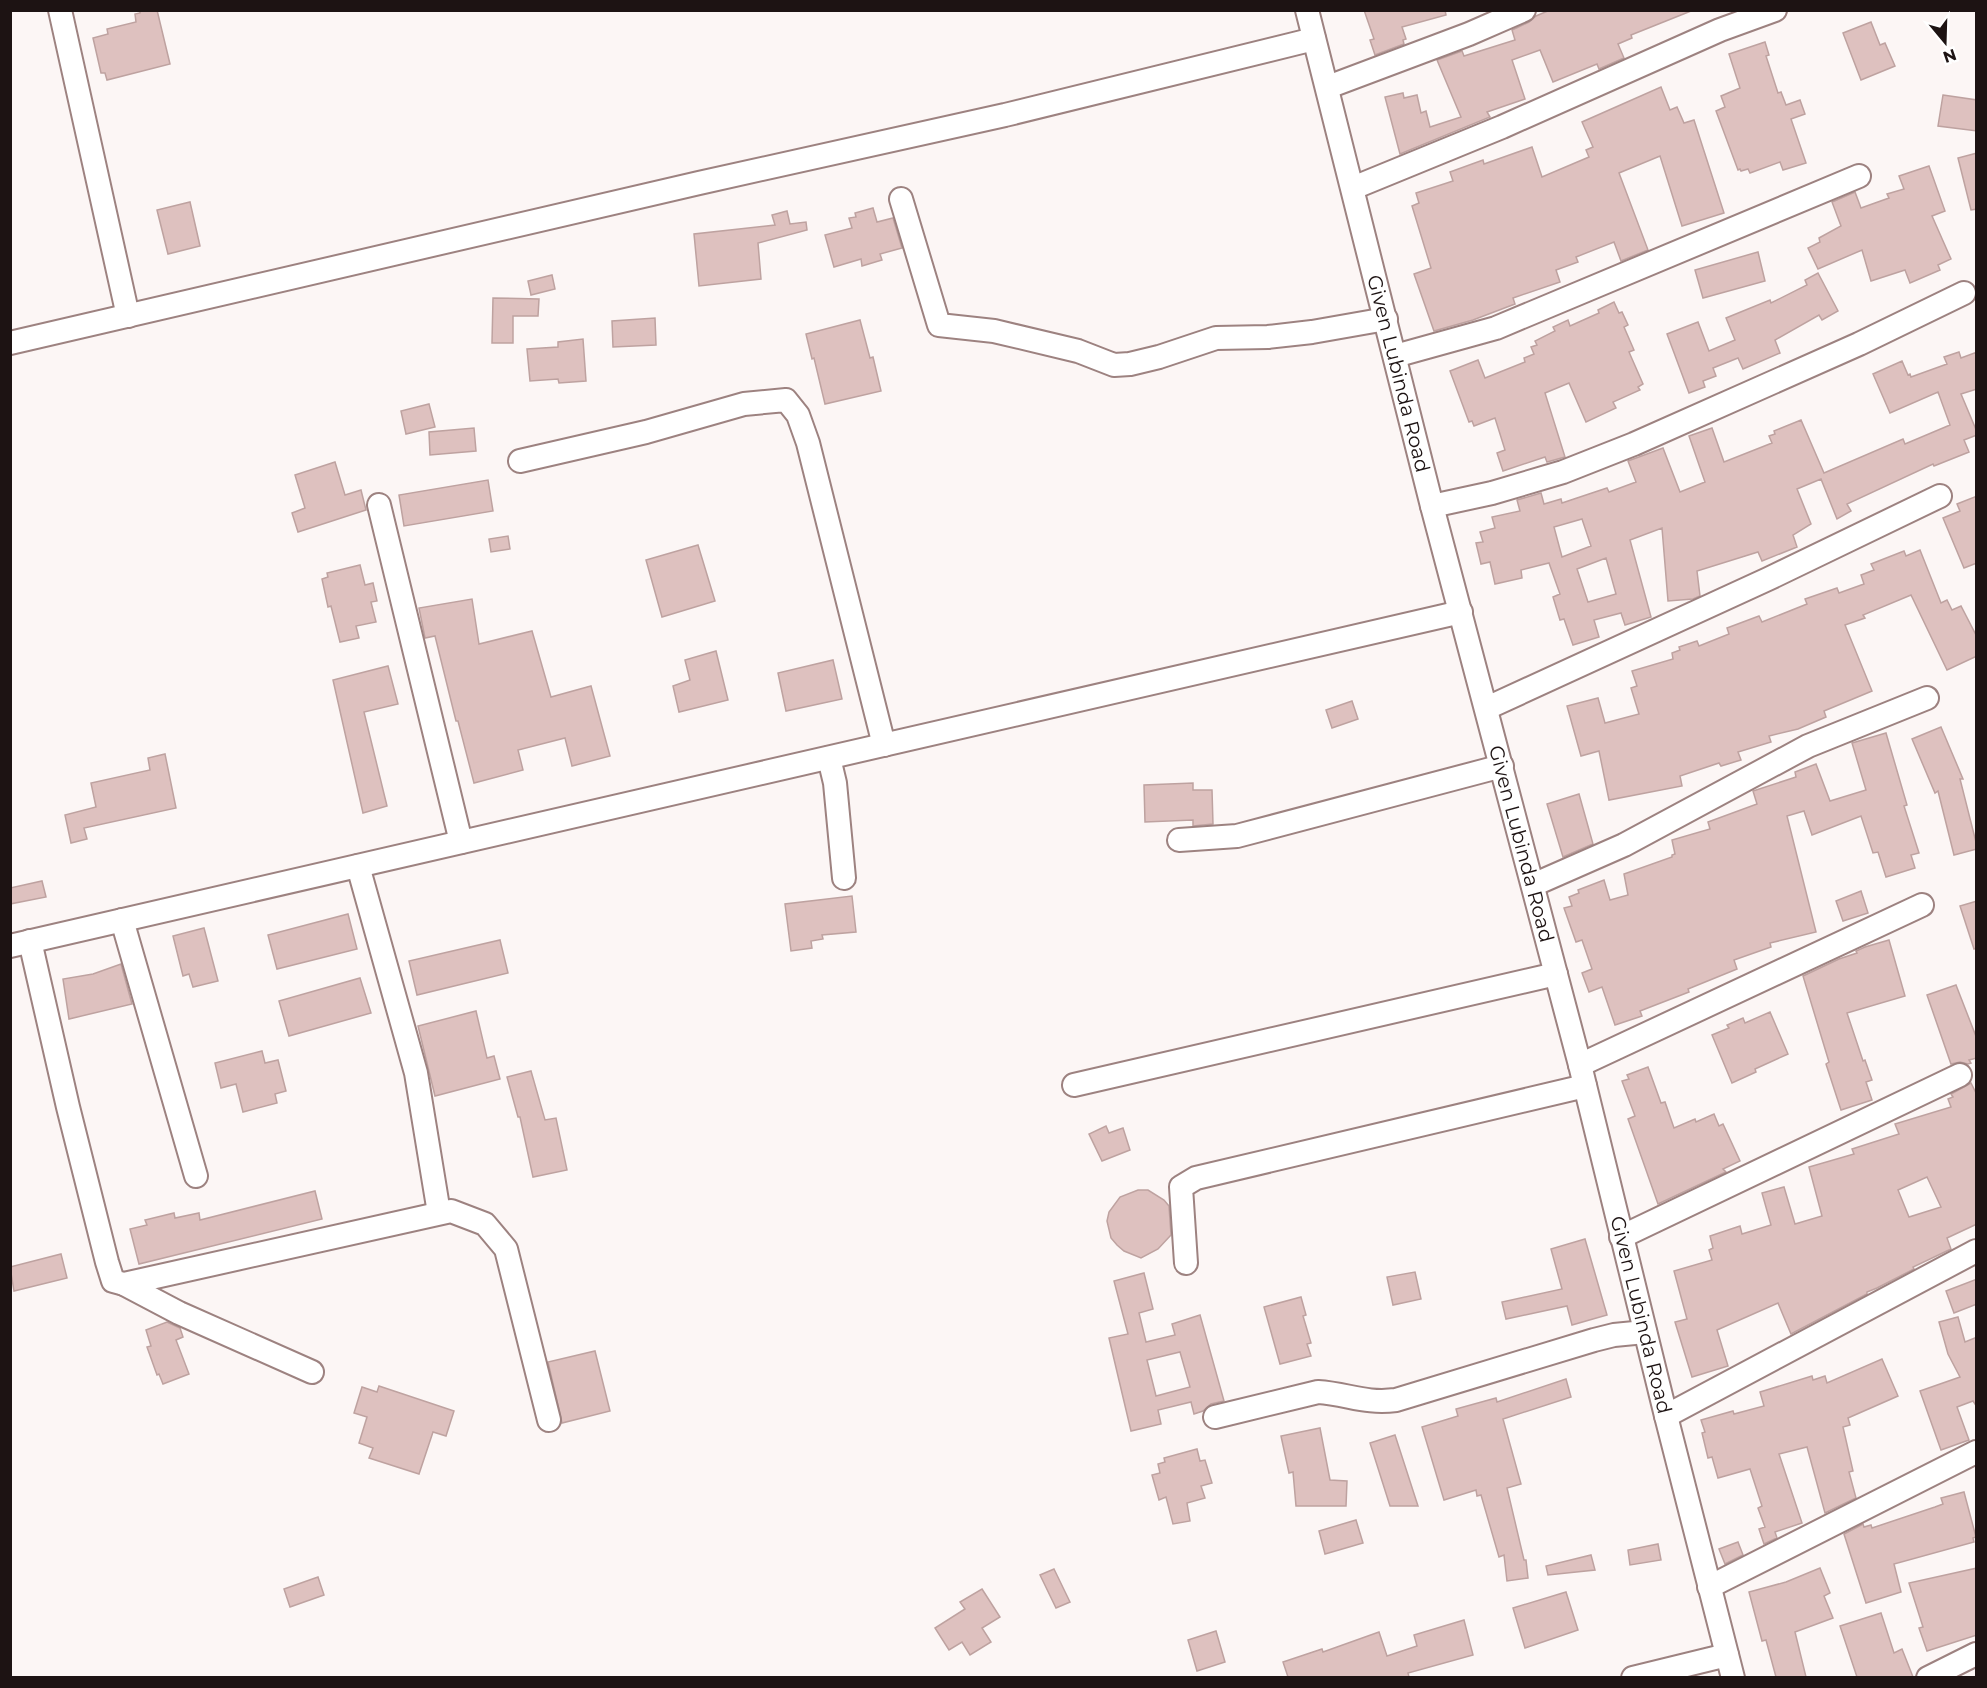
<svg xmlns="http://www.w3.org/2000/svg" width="1987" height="1688" font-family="Montserrat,sans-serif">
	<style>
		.building { fill: #dec1bf; stroke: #bea2a0; stroke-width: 1.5; fill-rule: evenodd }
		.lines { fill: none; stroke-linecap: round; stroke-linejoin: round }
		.minor-casing { stroke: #9d8280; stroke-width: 26 }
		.minor { stroke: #fff; stroke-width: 22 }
		.labels { text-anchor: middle; stroke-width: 6; stroke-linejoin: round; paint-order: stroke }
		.street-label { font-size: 20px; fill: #1d1313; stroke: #fff }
	</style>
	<rect width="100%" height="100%" fill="#fcf6f5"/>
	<!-- building -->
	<g class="building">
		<polygon points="140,10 157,10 170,64 107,80 105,73 101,73 93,38 108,34 107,29 136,22 135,14 140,13"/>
		<polygon points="1364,10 1445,10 1446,15 1402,27 1406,39 1403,40 1404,44 1375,55 1370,40 1374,39"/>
		<polygon points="1550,10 1691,11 1631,35 1632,38 1618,44 1624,58 1599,69 1597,64 1553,82 1540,50 1512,60 1525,99 1487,112 1490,117 1400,154 1385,97 1403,93 1404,98 1417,95 1421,113 1426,111 1430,127 1461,117 1437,60 1462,51 1464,56 1515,40 1512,30 1529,22 1536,16"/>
		<polygon points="1871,22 1880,45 1885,43 1895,66 1861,80 1843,33"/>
		<polygon points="1765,42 1769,55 1766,56 1778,93 1781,92 1786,105 1800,100 1805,114 1791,119 1806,163 1783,170 1780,162 1750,173 1748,169 1741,171 1740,169 1738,170 1716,111 1725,107 1721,96 1740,88 1729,54"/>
		<polygon points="1661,87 1670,110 1677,107 1684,123 1694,120 1724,213 1682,226 1660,156 1619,173 1648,250 1621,261 1614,242 1576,257 1578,262 1556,270 1560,282 1513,298 1515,304 1473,320 1434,331 1414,274 1431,268 1412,206 1419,203 1416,193 1453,181 1450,172 1483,160 1484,164 1532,147 1542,177 1589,157 1586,150 1593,147 1582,122"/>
		<polygon points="1943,95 1977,100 1977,131 1938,126"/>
		<polygon points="1977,153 1977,209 1971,210 1958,158"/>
		<polygon points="1929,166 1945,211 1932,216 1951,259 1938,265 1940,270 1910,283 1905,270 1871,281 1862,250 1818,269 1808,248 1820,242 1819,238 1841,226 1832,202 1855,192 1861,208 1889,198 1887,194 1904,189 1899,176"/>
		<polygon points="190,202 200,246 168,254 157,210"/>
		<polygon points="873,208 877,222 893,218 902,248 880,254 882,260 862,266 861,259 834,267 825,235 852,228 849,218 856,217 855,213"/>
		<polygon points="787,211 790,224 806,222 807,230 758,243 761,279 699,286 694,234 775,225 772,215"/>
		<polygon points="1758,252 1765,281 1703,298 1695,270"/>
		<polygon points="1818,273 1838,311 1822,320 1819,315 1775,340 1780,353 1743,369 1738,358 1713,368 1716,376 1703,381 1705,387 1689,393 1667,334 1698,322 1709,351 1735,340 1726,318 1770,300 1771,303 1807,285 1805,280"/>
		<polygon points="552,275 555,289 531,295 528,281"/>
		<polygon points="493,298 539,299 538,316 513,316 513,343 492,343"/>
		<polygon points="1614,302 1619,313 1622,312 1628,325 1624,327 1634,350 1629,352 1643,384 1638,387 1640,390 1613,402 1616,408 1586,422 1569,383 1545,393 1565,457 1547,462 1545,457 1503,471 1497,453 1505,450 1495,418 1474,426 1472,421 1469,422 1450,371 1478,360 1485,378 1525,362 1524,358 1534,354 1531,347 1537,345 1535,341 1555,331 1553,327 1568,320 1570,326 1599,313 1598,310"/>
		<polygon points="655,318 656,345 613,347 612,321"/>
		<polygon points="860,320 870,358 873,357 881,391 825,404 814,358 812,359 806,334"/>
		<polygon points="583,339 586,381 559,383 558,379 530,381 527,349 558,347 558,342"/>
		<path d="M 1959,352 L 1961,358 L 1977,352 L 1977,389 L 1961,394 L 1977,432 L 1977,435 L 1964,440 L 1969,452 L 1934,466 L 1933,464 L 1847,504 L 1851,511 L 1837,519 L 1821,479 L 1797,489 L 1811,524 L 1793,535 L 1797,547 L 1762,561 L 1758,552 L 1697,571 L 1700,596 L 1693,599 L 1668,601 L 1662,528 L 1630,540 L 1651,617 L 1625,625 L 1621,613 L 1594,620 L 1599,637 L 1573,645 L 1564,619 L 1560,620 L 1553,597 L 1560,594 L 1549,563 L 1521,570 L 1522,578 L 1495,584 L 1490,562 L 1481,564 L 1476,543 L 1483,542 L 1480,532 L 1495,528 L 1492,517 L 1520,511 L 1517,500 L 1541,493 L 1544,504 L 1561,499 L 1562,503 L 1607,488 L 1609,492 L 1636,482 L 1628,461 L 1663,448 L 1680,492 L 1705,482 L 1689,436 L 1712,428 L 1724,462 L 1772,443 L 1769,436 L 1775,434 L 1774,431 L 1801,420 L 1824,473 L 1903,439 L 1905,444 L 1950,425 L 1938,392 L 1890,413 L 1873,374 L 1902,361 L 1908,375 L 1910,374 L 1911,377 L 1947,364 L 1944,357 ZM 1582,519 L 1591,546 L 1562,557 L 1554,527 ZM 1606,558 L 1616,594 L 1588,602 L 1577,569 Z"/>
		<polygon points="429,404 435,427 406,434 401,411"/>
		<polygon points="474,428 476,451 430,455 429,432"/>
		<polygon points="335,462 345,495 361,490 366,510 298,532 292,513 305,508 295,475"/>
		<polygon points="488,480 493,511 404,526 399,495"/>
		<polygon points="1977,496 1977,563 1964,568 1943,518 1960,511 1957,504"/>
		<polygon points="508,536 510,549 491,552 489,539"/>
		<polygon points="698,545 715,601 662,617 646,560"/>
		<polygon points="1920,550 1941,603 1947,600 1952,610 1961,606 1977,637 1977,656 1947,670 1911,595 1863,615 1865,618 1845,625 1872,691 1824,711 1826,717 1798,729 1769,736 1771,742 1738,752 1741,760 1721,766 1719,763 1680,776 1682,786 1609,800 1599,751 1581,756 1567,706 1598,698 1605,723 1639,714 1631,688 1637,686 1632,671 1673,659 1672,653 1680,650 1679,647 1697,641 1699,646 1729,634 1727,628 1759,616 1762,622 1807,604 1805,599 1837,588 1839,593 1864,584 1861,575 1874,570 1871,564 1904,551 1906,556"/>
		<polygon points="360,565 365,585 373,583 377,601 371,602 376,622 356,626 359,638 340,642 331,606 328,607 322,579 328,577 327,573"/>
		<polygon points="472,599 479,644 532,631 551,697 591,686 610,756 572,766 565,738 518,750 523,770 474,783 458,721 456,721 435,636 425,638 419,608"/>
		<polygon points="716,651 728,700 679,712 673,686 690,680 685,660"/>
		<polygon points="833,660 842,699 786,711 778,673"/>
		<polygon points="388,666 398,704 364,712 387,806 363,813 333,680"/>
		<polygon points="1352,701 1358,719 1332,728 1326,710"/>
		<polygon points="1941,727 1963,779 1960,779 1977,846 1977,849 1954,855 1938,791 1935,793 1912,739"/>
		<polygon points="1886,733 1907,805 1904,806 1919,853 1911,855 1915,868 1886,877 1878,852 1873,853 1861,816 1812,835 1804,811 1787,816 1816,932 1770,943 1771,947 1734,960 1737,969 1688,989 1689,992 1640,1011 1642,1016 1615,1025 1602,987 1589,992 1582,973 1592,969 1582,940 1576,942 1564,908 1572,906 1569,897 1579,893 1578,890 1604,880 1610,900 1628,895 1624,874 1672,857 1672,855 1675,854 1672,840 1710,829 1708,822 1757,804 1753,791 1796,777 1795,772 1816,764 1830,801 1866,790 1852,743"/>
		<polygon points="165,754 176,808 84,828 87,839 71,843 65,815 96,807 91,783 150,770 148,758"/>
		<polygon points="1193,783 1193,790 1212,790 1213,824 1193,826 1193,820 1145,822 1144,785"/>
		<polygon points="1579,794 1593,844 1563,857 1547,804"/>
		<polygon points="42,881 46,897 10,904 10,888"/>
		<polygon points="1861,891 1868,913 1843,921 1836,901"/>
		<polygon points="852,896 856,932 822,935 823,939 811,941 812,948 791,951 785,904"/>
		<polygon points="1977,901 1977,948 1974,949 1960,906"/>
		<polygon points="348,914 357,949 277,969 268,935"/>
		<polygon points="204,928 218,981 193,987 189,974 183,976 173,936"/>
		<polygon points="500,940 508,973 417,995 409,961"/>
		<polygon points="1889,940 1905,996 1847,1013 1863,1061 1865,1060 1872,1080 1866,1082 1872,1100 1841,1110 1826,1064 1829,1062 1803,976 1839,959 1857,953 1856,951 1865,947"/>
		<polygon points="121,964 132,1004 69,1019 63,979 93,974"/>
		<polygon points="360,978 371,1013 289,1036 279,1001"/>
		<polygon points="1956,985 1977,1039 1977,1058 1969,1060 1971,1063 1968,1064 1960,1062 1951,1064 1927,995"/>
		<polygon points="476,1011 487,1058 494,1056 500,1079 435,1096 418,1026"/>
		<polygon points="1770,1012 1788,1054 1755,1069 1756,1072 1732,1083 1712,1035 1729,1028 1727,1025 1743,1018 1745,1023"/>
		<polygon points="262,1051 265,1063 278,1060 286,1091 275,1094 277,1103 243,1112 236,1084 221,1088 215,1063"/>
		<polygon points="1648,1067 1661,1103 1665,1102 1674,1128 1695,1119 1696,1122 1714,1114 1719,1126 1723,1124 1740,1161 1723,1169 1726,1172 1658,1204 1628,1119 1635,1116 1622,1081 1629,1079 1627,1075"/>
		<polygon points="531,1071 545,1120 556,1118 567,1170 533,1177 520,1117 518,1117 507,1077"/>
		<path d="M 1971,1083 L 1977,1095 L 1977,1224 L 1947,1238 L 1951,1249 L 1913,1267 L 1914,1269 L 1877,1288 L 1867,1292 L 1867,1294 L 1791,1334 L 1778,1303 L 1717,1330 L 1728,1366 L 1692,1377 L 1675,1322 L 1687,1319 L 1674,1271 L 1712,1260 L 1709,1250 L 1713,1248 L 1710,1236 L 1740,1226 L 1742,1234 L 1771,1225 L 1762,1193 L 1784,1187 L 1795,1224 L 1822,1216 L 1809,1167 L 1854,1154 L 1852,1149 L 1899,1134 L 1895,1124 L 1951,1107 L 1948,1099 L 1953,1097 L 1951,1094 ZM 1927,1177 L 1941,1207 L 1909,1217 L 1898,1190 Z"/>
		<polygon points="1106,1126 1109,1133 1123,1128 1130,1150 1102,1161 1089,1134"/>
		<polygon points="1138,1190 1148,1190 1164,1200 1169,1206 1171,1235 1158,1249 1141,1258 1124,1251 1117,1245 1111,1238 1107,1221 1109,1212 1120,1197"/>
		<polygon points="315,1191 322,1219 139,1264 130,1229 147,1225 145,1220 174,1213 175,1218 199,1213 200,1220"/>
		<polygon points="1585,1239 1607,1315 1572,1325 1567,1306 1506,1319 1502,1302 1562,1289 1551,1249"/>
		<polygon points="61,1254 67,1278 14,1291 10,1267"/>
		<polygon points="1415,1272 1421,1299 1393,1305 1387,1277"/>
		<path d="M 1144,1273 L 1153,1309 L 1139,1313 L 1146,1342 L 1175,1335 L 1172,1324 L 1200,1315 L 1224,1401 L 1211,1404 L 1203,1411 L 1194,1414 L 1191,1402 L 1158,1410 L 1161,1424 L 1131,1431 L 1109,1338 L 1128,1334 L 1114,1281 ZM 1180,1352 L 1190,1387 L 1156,1396 L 1147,1360 Z"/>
		<polygon points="1977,1279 1977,1304 1954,1313 1946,1291"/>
		<polygon points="1301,1297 1306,1315 1303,1316 1311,1343 1307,1344 1311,1356 1280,1364 1264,1307"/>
		<polygon points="1958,1317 1965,1342 1977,1337 1977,1407 1973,1401 1957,1407 1969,1440 1941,1450 1920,1391 1960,1377 1948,1354 1939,1322"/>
		<polygon points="167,1322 180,1328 183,1337 176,1340 189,1374 163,1384 159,1374 157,1375 147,1347 151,1346 146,1330"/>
		<polygon points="595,1351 610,1411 562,1423 548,1362"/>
		<polygon points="1882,1359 1898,1396 1848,1418 1850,1425 1843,1427 1853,1471 1849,1472 1856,1498 1825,1513 1807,1447 1779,1454 1802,1523 1775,1532 1777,1538 1764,1544 1759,1529 1765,1527 1758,1508 1762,1506 1750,1469 1718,1478 1712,1457 1708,1458 1702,1433 1705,1432 1701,1420 1733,1411 1734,1414 1764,1406 1760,1392 1812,1376 1813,1380 1825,1376 1827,1383"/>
		<polygon points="1566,1379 1571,1397 1503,1419 1521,1484 1507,1488 1524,1560 1526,1560 1528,1578 1507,1581 1504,1555 1499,1557 1481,1495 1477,1496 1476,1490 1444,1500 1422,1427 1458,1416 1456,1409 1496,1398 1497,1402"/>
		<polygon points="379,1386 454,1411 446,1436 433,1432 419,1474 369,1458 373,1448 359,1443 367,1417 354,1413 362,1387 377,1392"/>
		<polygon points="1320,1428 1330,1480 1347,1481 1346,1506 1296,1506 1293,1472 1289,1473 1281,1436"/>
		<polygon points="1395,1435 1418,1506 1390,1506 1370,1443"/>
		<polygon points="1197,1449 1200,1461 1205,1460 1212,1483 1201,1486 1205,1498 1187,1503 1190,1521 1173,1524 1166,1497 1159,1500 1152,1475 1160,1473 1158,1464 1165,1462 1164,1458"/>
		<polygon points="1964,1492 1976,1537 1973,1538 1974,1542 1894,1564 1901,1592 1866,1603 1844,1534 1863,1524 1864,1527 1871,1525 1872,1528 1935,1507 1943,1504 1941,1498"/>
		<polygon points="1356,1520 1363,1543 1325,1554 1319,1531"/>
		<polygon points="1738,1542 1743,1555 1725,1564 1719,1549"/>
		<polygon points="1658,1544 1661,1560 1630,1565 1628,1550"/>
		<polygon points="1591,1555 1595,1570 1548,1575 1546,1566"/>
		<polygon points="1820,1568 1830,1593 1824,1596 1833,1618 1795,1632 1806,1677 1776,1677 1766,1640 1762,1641 1749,1592 1786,1582"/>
		<polygon points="1977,1568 1977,1635 1927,1651 1919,1628 1923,1627 1909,1583"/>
		<polygon points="1054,1569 1070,1602 1056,1608 1040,1575"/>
		<polygon points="318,1577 324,1595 290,1607 284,1589"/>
		<polygon points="982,1589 1000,1617 982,1628 991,1642 970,1655 962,1642 949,1650 935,1628 965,1609 960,1602"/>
		<polygon points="1566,1592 1578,1630 1525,1648 1513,1608"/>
		<polygon points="1881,1613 1894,1653 1902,1649 1913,1677 1857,1677 1840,1626"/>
		<polygon points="1464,1620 1473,1655 1408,1673 1409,1677 1288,1677 1283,1662 1322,1649 1323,1652 1379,1632 1387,1656 1417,1646 1414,1635"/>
		<polygon points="1216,1631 1225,1662 1197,1671 1188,1640"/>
	</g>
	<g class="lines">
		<!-- minor casing -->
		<g class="minor-casing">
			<g id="minor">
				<polyline points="60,10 128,316"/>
				<path id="s1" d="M 1307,10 L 1432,506 L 1580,1065 L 1666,1416 L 1733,1678"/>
				<polyline points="1328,87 1469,34 1524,10"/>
				<polyline points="1353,188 1502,127 1720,30 1775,10"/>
				<polyline points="901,199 939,325 994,331 1078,351 1114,365 1130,364 1159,357 1216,338 1268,337 1312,332 1386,319"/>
				<polyline points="10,343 699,183 1005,115 1314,39"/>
				<polyline points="1395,356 1496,328 1859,176"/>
				<polyline points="520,461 646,432 744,404 786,400 798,415 808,443 884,745"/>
				<polyline points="379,505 461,842"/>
				<polyline points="1432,506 1492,493 1563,472 1634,444 1859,344 1964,293"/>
				<polyline points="1487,708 1768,579 1940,496"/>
				<polyline points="829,758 835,783 844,878"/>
				<polyline points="1179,840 1237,836 1502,766"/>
				<polyline points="358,866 416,1073 439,1213"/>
				<polyline points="1533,885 1624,845 1808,746 1927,698"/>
				<polyline points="122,920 196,1176"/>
				<polyline points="30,941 68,1107 107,1262 113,1281 124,1284 451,1211 485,1224 506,1249 549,1420"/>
				<polyline points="10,946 1461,612"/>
				<polyline points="1580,1065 1922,905"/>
				<polyline points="1074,1085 1556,974"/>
				<polyline points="1621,1237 1960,1075"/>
				<polyline points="1186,1263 1181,1187 1196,1178 1585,1086"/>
				<polyline points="124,1284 179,1313 312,1372"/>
				<polyline points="1666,1416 1976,1251"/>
				<path d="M 1215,1417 L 1318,1392 C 1348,1394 1365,1404 1396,1400 L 1594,1340 L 1614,1335 L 1645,1332"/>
				<polyline points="1709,1587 1976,1452"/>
				<polyline points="1633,1678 1727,1655"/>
				<polyline points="1928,1678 1976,1654"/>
			</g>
		</g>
		<!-- minor -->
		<use href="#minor" class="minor"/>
	</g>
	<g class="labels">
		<!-- street labels -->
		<g class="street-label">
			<text dy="7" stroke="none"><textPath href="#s1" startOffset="375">Given Lubinda Road</textPath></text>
			<text dy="7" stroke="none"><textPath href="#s1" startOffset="861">Given Lubinda Road</textPath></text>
			<text dy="7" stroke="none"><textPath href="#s1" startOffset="1347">Given Lubinda Road</textPath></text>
		</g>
	</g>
	<!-- border -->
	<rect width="1987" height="1688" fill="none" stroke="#1d1313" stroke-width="24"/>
	<!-- north arrow -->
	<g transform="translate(1945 42) rotate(161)" stroke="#ffffff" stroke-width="4.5" paint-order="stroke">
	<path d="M0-4.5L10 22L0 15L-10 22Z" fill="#1d1313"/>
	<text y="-9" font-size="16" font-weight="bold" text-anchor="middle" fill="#1d1313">N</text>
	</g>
</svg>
